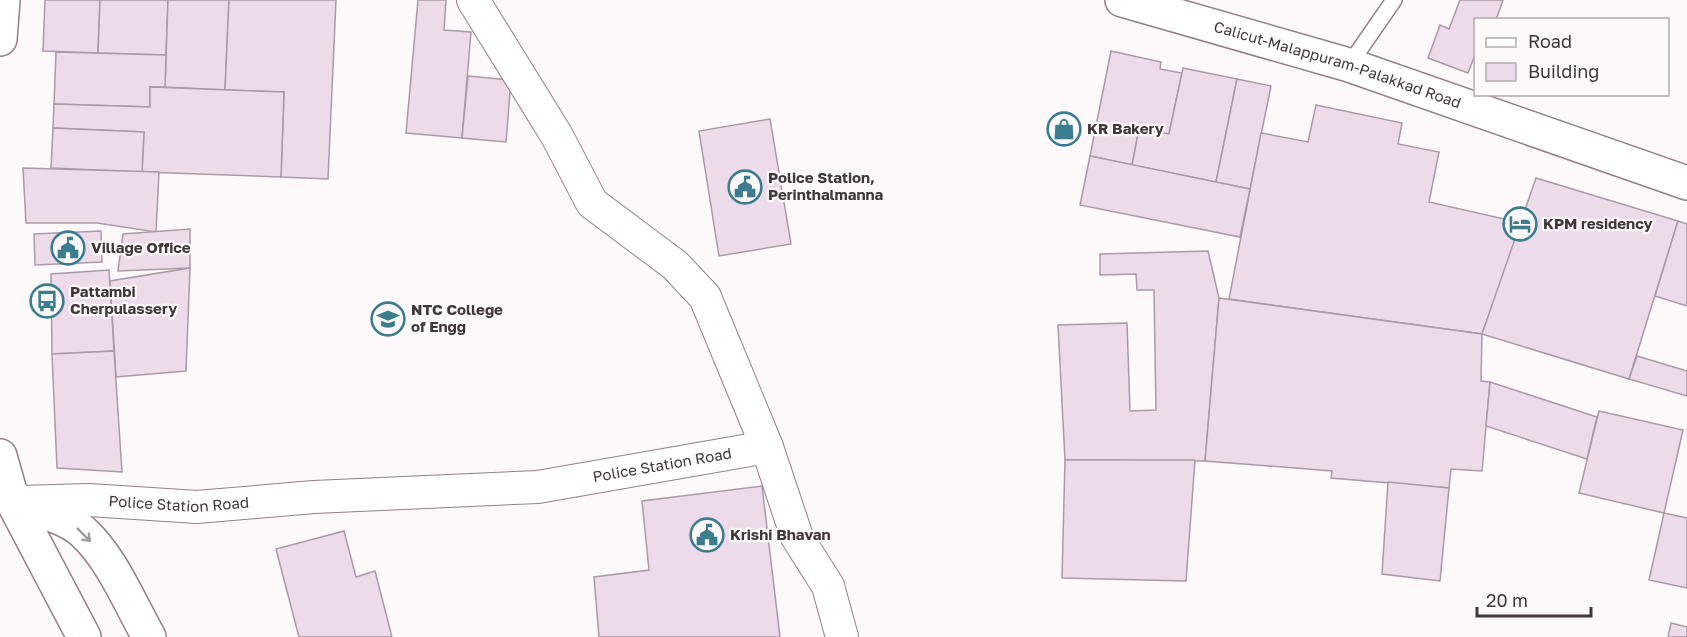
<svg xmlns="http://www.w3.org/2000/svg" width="1687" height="637" font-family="'Golos Text',sans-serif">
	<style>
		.building { fill: #eddbea; stroke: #aa9aa8; stroke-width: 1.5 }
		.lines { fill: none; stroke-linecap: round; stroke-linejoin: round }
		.service-casing { stroke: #957f85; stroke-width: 18 }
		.minor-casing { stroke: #957f85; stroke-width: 34 }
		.primary-casing { stroke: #957f85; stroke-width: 36 }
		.trunk-casing { stroke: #957f85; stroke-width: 36 }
		.service { stroke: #fff; stroke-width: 15 }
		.minor { stroke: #fff; stroke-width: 32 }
		.primary { stroke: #fff; stroke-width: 33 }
		.trunk { stroke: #fff; stroke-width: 33 }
		.oneway { stroke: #a09b9c }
		.labels { text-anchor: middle; stroke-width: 4.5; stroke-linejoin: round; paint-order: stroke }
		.street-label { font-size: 15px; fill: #41373a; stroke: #fdf8f9 }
		.poi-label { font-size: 15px; font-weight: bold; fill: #41373a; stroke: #fdf8f9; text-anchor: start }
	</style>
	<rect width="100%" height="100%" fill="#fdf8f9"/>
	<!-- building -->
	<g class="building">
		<polygon points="45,0 100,0 98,53 43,51"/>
		<polygon points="100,0 168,0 166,55 98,53"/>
		<polygon points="168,0 229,0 225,90 165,87"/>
		<polygon points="229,0 336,0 328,179 281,177 284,92 225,90"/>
		<polygon points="418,0 446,0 444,30 471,32 462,138 406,133"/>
		<polygon points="1460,0 1503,0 1496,20 1476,20 1476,52 1468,73 1428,58 1440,25 1449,29"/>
		<polygon points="1111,51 1161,62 1160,69 1182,73 1169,134 1139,129 1132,165 1090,156"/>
		<polygon points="56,52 166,55 165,87 150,87 150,107 54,104"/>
		<polygon points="1183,68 1237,79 1216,182 1132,165 1139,129 1169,134"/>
		<polygon points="468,76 511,80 506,142 462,138"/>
		<polygon points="1237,79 1271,86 1250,189 1216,182"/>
		<polygon points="150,87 284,92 281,177 142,172 144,132 53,128 54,104 150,107"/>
		<polygon points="1316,105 1402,123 1398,144 1439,152 1429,202 1522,223 1482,334 1229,299 1261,133 1308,142"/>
		<polygon points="770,119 791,244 719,256 699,131"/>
		<polygon points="53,128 144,132 142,172 51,168"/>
		<polygon points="1090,156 1250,189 1240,237 1080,205"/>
		<polygon points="23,168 159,172 156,232 97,223 26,223"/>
		<polygon points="1536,178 1678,221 1629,379 1482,334"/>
		<polygon points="1678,221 1687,224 1687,306 1655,296"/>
		<polygon points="190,229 190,268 118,271 123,234"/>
		<polygon points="101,231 102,262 35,265 34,234"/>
		<polygon points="1208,251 1219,298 1205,461 1065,460 1058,325 1127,323 1130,411 1156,410 1154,290 1137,290 1136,274 1100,275 1100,254"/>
		<polygon points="190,268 186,371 116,377 110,281"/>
		<polygon points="109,270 114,351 52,354 51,274"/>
		<polygon points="1219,298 1482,334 1481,381 1490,382 1482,471 1451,469 1449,488 1331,478 1332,471 1205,461"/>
		<polygon points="114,351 122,472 57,468 52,354"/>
		<polygon points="1637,356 1687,371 1687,396 1629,379"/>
		<polygon points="1490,382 1597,417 1587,459 1486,426"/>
		<polygon points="1599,411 1683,430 1664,513 1579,493"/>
		<polygon points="1065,460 1195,460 1186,581 1062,578"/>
		<polygon points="1388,482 1449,488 1440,581 1382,574"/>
		<polygon points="762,486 780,637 599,637 594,577 649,570 642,501"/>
		<polygon points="1664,513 1687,518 1687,588 1649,580"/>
		<polygon points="344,531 356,577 375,571 392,637 299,637 276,549"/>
		<polygon points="1671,623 1687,627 1687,637 1668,637"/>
	</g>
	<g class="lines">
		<!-- service casing -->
		<g class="service-casing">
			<polyline id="service" points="1349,65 1394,0"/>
		</g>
		<!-- minor casing -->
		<g class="minor-casing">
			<g id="minor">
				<polyline points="767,447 797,537 828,586 842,637"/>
				<path id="s1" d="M 19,502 L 89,500 L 197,507 L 314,497 L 538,487 L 767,447 L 705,297 L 675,265 L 592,203 L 557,136 L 473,0"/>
			</g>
		</g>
		<!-- primary casing -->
		<g class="primary-casing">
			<g id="primary">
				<polyline points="0,39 3,0"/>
				<polyline points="0,456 13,502 84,637"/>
				<path d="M 13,502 C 35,510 64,516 82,531 C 112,558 129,602 149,637"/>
			</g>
		</g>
		<!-- trunk casing -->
		<g class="trunk-casing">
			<g id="trunk">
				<path id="s2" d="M 1122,0 L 1349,65 L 1687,183"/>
			</g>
		</g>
		<!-- service -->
		<use href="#service" class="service"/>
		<!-- minor -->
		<use href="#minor" class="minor"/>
		<!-- primary -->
		<use href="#primary" class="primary"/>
		<!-- trunk -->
		<use href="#trunk" class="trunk"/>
	</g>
	<!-- one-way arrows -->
	<defs><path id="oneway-shaft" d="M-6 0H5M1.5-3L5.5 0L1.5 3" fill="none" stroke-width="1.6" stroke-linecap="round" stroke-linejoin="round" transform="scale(1.5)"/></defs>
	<use class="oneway" href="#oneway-shaft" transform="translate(84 535) rotate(45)"/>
	<!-- icons -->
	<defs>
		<g id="shop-ring" transform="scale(1.725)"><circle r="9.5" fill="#fdf8f9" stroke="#3b7d8f" stroke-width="1.5"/><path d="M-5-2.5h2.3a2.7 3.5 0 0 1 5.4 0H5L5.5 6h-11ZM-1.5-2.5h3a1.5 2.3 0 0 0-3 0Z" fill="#3b7d8f"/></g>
		<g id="civic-ring" transform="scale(1.725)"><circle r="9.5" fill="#fdf8f9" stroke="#3b7d8f" stroke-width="1.5"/><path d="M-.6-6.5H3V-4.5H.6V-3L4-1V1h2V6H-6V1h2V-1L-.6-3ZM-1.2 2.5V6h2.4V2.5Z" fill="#3b7d8f"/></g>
		<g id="hotel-ring" transform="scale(1.725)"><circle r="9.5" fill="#fdf8f9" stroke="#3b7d8f" stroke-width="1.5"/><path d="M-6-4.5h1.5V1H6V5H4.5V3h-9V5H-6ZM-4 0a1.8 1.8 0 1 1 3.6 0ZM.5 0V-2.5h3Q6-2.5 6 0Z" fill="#3b7d8f"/></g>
		<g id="bus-ring" transform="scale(1.725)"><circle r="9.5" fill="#fdf8f9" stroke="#3b7d8f" stroke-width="1.5"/><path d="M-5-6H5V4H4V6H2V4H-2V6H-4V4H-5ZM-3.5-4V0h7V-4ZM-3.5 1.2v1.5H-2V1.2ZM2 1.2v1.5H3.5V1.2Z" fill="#3b7d8f"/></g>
		<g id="university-ring" transform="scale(1.725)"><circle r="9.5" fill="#fdf8f9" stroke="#3b7d8f" stroke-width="1.5"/><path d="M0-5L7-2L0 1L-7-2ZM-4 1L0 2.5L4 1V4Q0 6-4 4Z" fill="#3b7d8f"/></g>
	</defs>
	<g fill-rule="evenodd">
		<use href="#shop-ring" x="1064" y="129"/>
		<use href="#civic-ring" x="745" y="187"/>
		<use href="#hotel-ring" x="1520" y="224"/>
		<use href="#civic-ring" x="68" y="248"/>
		<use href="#bus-ring" x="47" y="301"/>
		<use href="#university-ring" x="388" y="319"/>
		<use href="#civic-ring" x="707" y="535"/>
	</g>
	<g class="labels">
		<!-- street labels -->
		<g class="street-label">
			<text dy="5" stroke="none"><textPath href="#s2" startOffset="225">Calicut-Malappuram-Palakkad Road</textPath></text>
			<text dy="5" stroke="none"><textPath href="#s1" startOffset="646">Police Station Road</textPath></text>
			<text dy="5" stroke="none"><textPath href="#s1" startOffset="160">Police Station Road</textPath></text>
		</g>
		<!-- poi labels -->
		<g class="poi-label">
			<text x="1087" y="134">KR Bakery</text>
			<text x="768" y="183">Police Station,<tspan x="768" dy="17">Perinthalmanna</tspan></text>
			<text x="1543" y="229">KPM residency</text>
			<text x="91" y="253">Village Office</text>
			<text x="70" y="297">Pattambi<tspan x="70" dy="17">Cherpulassery</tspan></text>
			<text x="411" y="315">NTC College<tspan x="411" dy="17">of Engg</tspan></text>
			<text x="730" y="540">Krishi Bhavan</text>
		</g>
	</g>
	<!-- legend -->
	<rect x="1474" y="18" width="195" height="78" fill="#fdf8f9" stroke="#b2abad" stroke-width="1.5"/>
	<rect x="1486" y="38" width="30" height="9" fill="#ffffff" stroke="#b2abad" stroke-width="1.5"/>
	<text x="1528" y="48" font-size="18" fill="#41373a">Road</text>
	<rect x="1486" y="63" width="30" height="18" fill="#eddbea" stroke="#b2abad" stroke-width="1.5"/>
	<text x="1528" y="78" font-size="18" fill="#41373a">Building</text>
	<!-- scale -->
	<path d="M1477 607v9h114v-9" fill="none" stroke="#41373a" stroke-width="3"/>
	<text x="1486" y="607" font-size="18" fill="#41373a" stroke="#fdf8f9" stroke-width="4.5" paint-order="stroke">20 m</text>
</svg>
